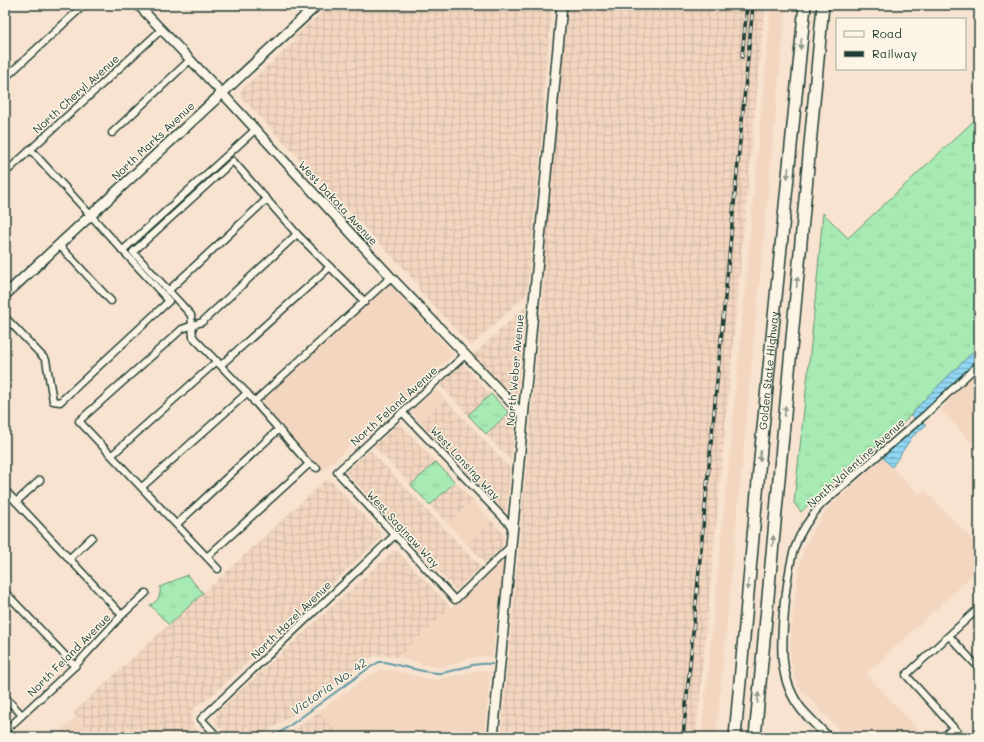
<svg xmlns="http://www.w3.org/2000/svg" width="984" height="742" font-family="Mali,sans-serif">
	<style>
		.built { fill: #f3d6c0 }
		.industrial { fill: url(#industrial-grid) }
		.grass { fill: url(#grass-tufts); stroke: #649474 }
		.water { fill: url(#water-rules); stroke: #6399a7 }
		.lines { fill: none; stroke-linecap: round; stroke-linejoin: round }
		.stream { stroke: #6399a7; stroke-width: 2 }
		.minor-casing { stroke: #1f3d34; stroke-width: 9 }
		.tertiary-casing { stroke: #1f3d34; stroke-width: 11 }
		.secondary-casing { stroke: #1f3d34; stroke-width: 12 }
		.motorway-casing { stroke: #1f3d34; stroke-width: 14 }
		.minor { stroke: #fcf5e5; stroke-width: 6 }
		.tertiary { stroke: #fcf5e5; stroke-width: 8 }
		.secondary { stroke: #fcf5e5; stroke-width: 9 }
		.motorway { stroke: #fcf5e5; stroke-width: 11 }
		.rail-casing { stroke: #1f3d34; stroke-width: 3.5 }
		.rail { stroke: #fcf5e5; stroke-width: 2; stroke-dasharray: 6; stroke-linecap: butt }
		.oneway { fill: #8e998c }
		.labels { text-anchor: middle; stroke-width: 3; stroke-linejoin: round; paint-order: stroke }
		.street-label { font-size: 11px; fill: #1f3d34; stroke: #fcf5e5 }
		.water-label { font-size: 12px; font-style: italic; fill: #365c5a; stroke: #fcf5e5 }
	</style>
	<defs>
		<pattern id="industrial-grid" width="8" height="8" patternUnits="userSpaceOnUse"><rect width="8" height="8" fill="#f3d6c0"/><path d="M0 4h8M4 0v8" fill="none" stroke="#d0b9a6"/></pattern>
		<pattern id="grass-tufts" width="24" height="20" patternUnits="userSpaceOnUse"><rect width="24" height="20" fill="#a8eab3"/><path d="M3 7l-1-3M5 7V3M7 7l1-3M15 17l-1-3M17 17v-4M19 17l1-3" fill="none" stroke="#90ca9b"/></pattern>
		<pattern id="water-rules" width="6" height="5" patternUnits="userSpaceOnUse"><rect width="6" height="5" fill="#91d6f3"/><path d="M0 2.5h6" fill="none" stroke="#76afc6"/></pattern>
	</defs>
	<rect width="100%" height="100%" fill="#f7e3cf"/>
	<filter id="ink" filterUnits="userSpaceOnUse"><feTurbulence type="fractalNoise" baseFrequency=".025" numOctaves="2"/><feDisplacementMap in="SourceGraphic" scale="8" xChannelSelector="R" yChannelSelector="G"/><feConvolveMatrix kernelMatrix="1 2 1 2 8 2 1 2 1" color-interpolation-filters="sRGB"/></filter>
	<g filter="url(#ink)">
		<!-- built -->
		<g class="built">
			<polygon points="771,5 786,5 716,737 701,737 731,441"/>
			<polygon points="389,283 454,354 322,471 260,403"/>
			<polygon points="979,368 979,436 972,443 941,410 946,405 944,401"/>
			<polygon points="436,389 445,399 420,422 411,412"/>
			<polygon points="883,458 919,495 925,490 979,547 979,569 866,674 925,737 846,737 798,686 796,681 791,660 790,646 793,613 798,575 803,551 814,529 829,507"/>
			<polygon points="473,501 492,521 467,544 448,524"/>
			<polygon points="500,563 504,564 492,657 481,656 468,659 444,667 429,666 398,657"/>
			<polygon points="380,670 393,670 428,679 441,679 479,670 490,672 484,737 342,737 318,712 367,677"/>
			<polygon points="76,717 95,737 54,737"/>
		</g>
		<!-- industrial -->
		<g class="industrial">
			<polygon points="330,5 552,5 543,99 545,100 527,294 471,346 417,288 419,285 241,97 241,90 295,41 293,38"/>
			<polygon points="569,5 765,5 696,737 501,737 544,278 536,286"/>
			<polygon points="526,306 516,405 471,357"/>
			<polygon points="463,364 490,394 468,415 440,385"/>
			<polygon points="445,399 510,468 506,513 420,422"/>
			<polygon points="509,413 515,419 511,461 486,434"/>
			<polygon points="399,423 436,462 411,485 374,446"/>
			<polygon points="370,450 481,567 456,590 346,472"/>
			<polygon points="328,478 380,532 381,538 209,698 195,707 192,715 192,723 198,733 205,737 95,737 73,713"/>
			<polygon points="455,482 473,501 448,524 430,505"/>
			<polygon points="492,521 504,534 503,547 485,563 467,544"/>
			<polygon points="394,550 398,552 451,608 398,657 378,655 368,659 308,704 259,737 228,737 216,723 215,719 217,712"/>
			<polygon points="318,712 342,737 284,737"/>
		</g>
		<!-- grass -->
		<g class="grass">
			<polygon points="979,116 979,346 923,401 899,428 817,496 801,512 794,503 812,335 823,213 848,238"/>
			<polygon points="491,394 509,413 486,434 468,415"/>
			<polygon points="436,462 455,482 430,505 411,485"/>
			<path d="M 187,575 L 203,593 L 169,625 L 150,605 C 158,602 161,595 160,587 Z"/>
		</g>
		<!-- water -->
		<g class="water">
			<polygon points="979,346 979,360 915,420 911,415 923,401"/>
			<polygon points="922,421 926,425 912,437 892,467 883,458"/>
		</g>
		<g class="lines">
			<!-- stream -->
			<path class="stream" d="M 274,737 L 366,670 L 379,662 L 385,662 C 398,665 428,674 440,673 C 459,671 470,662 492,664"/>
			<!-- minor casing -->
			<g class="minor-casing">
				<g id="minor">
					<polyline points="5,78 84,5"/>
					<polyline points="112,133 190,60"/>
					<polyline points="5,173 161,30"/>
					<polyline points="59,245 111,301"/>
					<polyline points="122,251 256,129"/>
					<polyline points="168,291 267,199"/>
					<polyline points="5,317 46,360 53,401 60,402 169,301 30,149"/>
					<polyline points="465,355 337,472 455,600 511,546"/>
					<polyline points="221,365 330,267"/>
					<polyline points="254,402 391,277"/>
					<polyline points="402,412 513,528"/>
					<polyline points="112,455 217,361"/>
					<polyline points="317,468 309,464 247,393 193,337 191,315 133,252 233,161 297,234 365,302"/>
					<polyline points="142,487 247,393"/>
					<polyline points="5,490 122,615"/>
					<polyline points="16,502 40,480"/>
					<polyline points="177,524 279,429"/>
					<polyline points="207,557 309,464"/>
					<polyline points="69,559 92,537"/>
					<polyline points="218,569 79,421 182,329 202,322 297,234"/>
					<polyline points="5,592 75,666"/>
					<path d="M 785,600 C 790,558 793,535 823,503 L 925,415 L 979,364"/>
					<polyline points="949,636 979,668"/>
					<polyline points="5,697 22,715"/>
					<polyline points="5,731 75,666 122,615 146,593"/>
					<polyline points="218,737 201,719 395,535"/>
					<polyline points="943,737 953,728"/>
					<polyline points="962,737 906,675 979,608"/>
				</g>
			</g>
			<!-- tertiary casing -->
			<g class="tertiary-casing">
				<g id="tertiary">
					<polyline points="138,5 222,93 391,277 523,415"/>
					<path d="M 785,600 C 782,638 776,678 802,710 C 810,719 819,728 828,737"/>
				</g>
			</g>
			<!-- secondary casing -->
			<g class="secondary-casing">
				<g id="secondary">
					<polyline points="5,295 317,5"/>
					<polyline points="493,737 562,5"/>
				</g>
			</g>
			<!-- motorway casing -->
			<g class="motorway-casing">
				<g id="motorway">
					<path id="s1" d="M 735,737 L 761,448 L 805,5"/>
					<polyline points="755,737 823,5"/>
				</g>
			</g>
			<!-- minor -->
			<use href="#minor" class="minor"/>
			<!-- tertiary -->
			<use href="#tertiary" class="tertiary"/>
			<!-- secondary -->
			<use href="#secondary" class="secondary"/>
			<!-- motorway -->
			<use href="#motorway" class="motorway"/>
			<!-- rail casing -->
			<g class="rail-casing">
				<g id="rail">
					<polyline points="742,57 747,5"/>
					<polyline points="683,737 753,5"/>
				</g>
			</g>
			<!-- rail -->
			<use href="#rail" class="rail"/>
		</g>
		<!-- one-way arrows -->
		<defs><path id="oneway-solid" d="M-6-.8H1V-3.2L6.5 0L1 3.2V.8H-6Z"/></defs>
		<g class="oneway">
			<use href="#oneway-solid" transform="translate(801 44) rotate(96)"/>
			<use href="#oneway-solid" transform="translate(788 173) rotate(96)"/>
			<use href="#oneway-solid" transform="translate(797 282) rotate(-85)"/>
			<use href="#oneway-solid" transform="translate(785 411) rotate(-85)"/>
			<use href="#oneway-solid" transform="translate(760 456) rotate(95)"/>
			<use href="#oneway-solid" transform="translate(773 541) rotate(-85)"/>
			<use href="#oneway-solid" transform="translate(748 585) rotate(95)"/>
			<use href="#oneway-solid" transform="translate(758 698) rotate(-85)"/>
		</g>
	</g>
	<g class="labels">
		<!-- street labels -->
		<g class="street-label">
			<text transform="translate(76 94) rotate(-42)" y="4">North Cheryl Avenue</text>
			<text transform="translate(153 141) rotate(-43)" y="4">North Marks Avenue</text>
			<text transform="translate(338 203) rotate(47)" y="4">West Dakota Avenue</text>
			<text transform="translate(515 370) rotate(-85)" y="4">North Weber Avenue</text>
			<text dy="4" stroke="none"><textPath href="#s1" startOffset="368">Golden State Highway</textPath></text>
			<text transform="translate(394 406) rotate(-42)" y="4">North Feland Avenue</text>
			<text transform="translate(465 463) rotate(47)" y="4">West Lansing Way</text>
			<text transform="translate(856 463) rotate(-42)" y="4">North Valentine Avenue</text>
			<text transform="translate(403 529) rotate(47)" y="4">West Saginaw Way</text>
			<text transform="translate(291 620) rotate(-44)" y="4">North Hazel Avenue</text>
			<text transform="translate(69 655) rotate(-45)" y="4">North Feland Avenue</text>
		</g>
		<!-- water labels -->
		<g class="water-label">
			<text transform="translate(329 687) rotate(-35)" y="4">Victoria No. 42</text>
		</g>
	</g>
	<!-- margin -->
	<rect width="984" height="742" fill="none" stroke="#fcf5e5" stroke-width="20"/>
	<rect x="10" y="10" width="964" height="722" fill="none" stroke="#1f3d34" stroke-width="1.5" filter="url(#ink)"/>
	<!-- legend -->
	<rect x="836" y="18" width="130" height="52" fill="#fcf5e5" stroke="#a4ab9e"/>
	<rect x="844" y="31" width="20" height="6" fill="#fcf5e5" stroke="#a4ab9e"/>
	<text x="872" y="38" font-size="12" fill="#1f3d34">Road</text>
	<rect x="844" y="51" width="20" height="6" fill="#1f3d34" stroke="#a4ab9e"/>
	<text x="872" y="58" font-size="12" fill="#1f3d34">Railway</text>
</svg>
